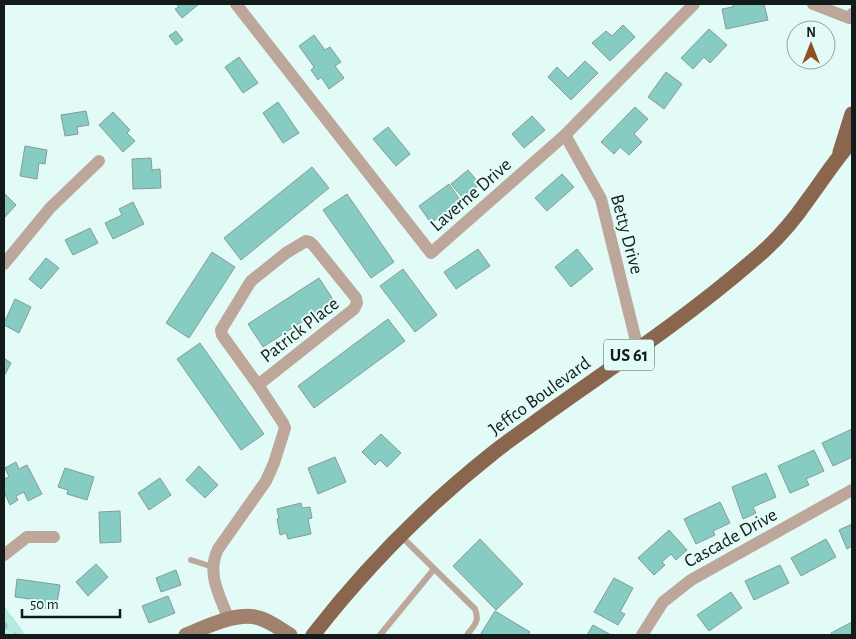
<svg xmlns="http://www.w3.org/2000/svg" width="856" height="639" font-family="'Alegreya Sans',sans-serif">
	<style>
		.cemetery { fill: url(#cemetery-stones) }
		.building { fill: #87ccc2; stroke: #859c99 }
		.lines { fill: none; stroke-linecap: round; stroke-linejoin: round }
		.lane { stroke: #bda79a; stroke-width: 6 }
		.street { stroke: #bda79a; stroke-width: 12 }
		.secondary { stroke: #a0816e; stroke-width: 15 }
		.primary { stroke: #8b664e; stroke-width: 15 }
		.labels { text-anchor: middle; stroke-width: 4; stroke-linejoin: round; paint-order: stroke }
		.shield { fill: #e2fbf7; stroke: #505e5c; stroke-width: 1 }
		.shield-label { font-size: 18px; font-weight: bold; fill: #121b19 }
		.street-label { font-size: 19px; fill: #121b19; stroke: #e2fbf7 }
	</style>
	<defs>
		<pattern id="cemetery-stones" width="16" height="16" patternUnits="userSpaceOnUse" patternTransform="scale(1.25)"><rect width="16" height="16" fill="#b4ebe3"/><path d="M2 7V4a2 2 0 0 1 4 0v3zM10 15v-3a2 2 0 0 1 4 0v3z" fill="#9ac9c2"/></pattern>
	</defs>
	<rect width="100%" height="100%" fill="#e2fbf7"/>
	<!-- cemetery -->
	<polygon class="cemetery" points="4,606 26,635 4,635"/>
	<!-- building -->
	<g class="building">
		<polygon points="176,4 199,4 182,18 175,9 179,7"/>
		<polygon points="733,4 764,4 768,20 726,29 722,9 733,7"/>
		<polygon points="623,25 635,37 610,61 592,43 606,31 612,36"/>
		<polygon points="709,29 727,45 710,63 704,57 693,69 681,58"/>
		<polygon points="176,31 183,40 176,45 169,36"/>
		<polygon points="314,35 325,50 330,47 341,62 335,66 344,78 329,89 321,77 318,80 311,70 314,67 299,46"/>
		<polygon points="239,57 258,83 243,93 225,67"/>
		<polygon points="585,61 598,73 571,100 548,77 557,67 568,78"/>
		<polygon points="666,72 682,84 664,109 648,97"/>
		<polygon points="278,102 299,133 283,143 263,113"/>
		<polygon points="635,107 648,119 634,134 642,142 629,155 620,147 614,154 601,142"/>
		<polygon points="86,111 89,125 77,127 78,134 65,136 61,115"/>
		<polygon points="113,112 130,130 127,133 135,141 123,152 99,125"/>
		<polygon points="532,116 545,130 524,148 512,134"/>
		<polygon points="388,127 410,154 396,166 373,139"/>
		<polygon points="25,146 47,150 45,164 39,163 37,179 20,176"/>
		<polygon points="151,158 152,170 160,169 161,188 133,189 132,159"/>
		<polygon points="312,167 329,188 241,260 224,238"/>
		<polygon points="468,170 480,184 463,198 451,184"/>
		<polygon points="562,174 574,187 547,211 535,198"/>
		<polygon points="449,184 461,201 431,223 419,206"/>
		<polygon points="4,193 16,205 4,218"/>
		<polygon points="347,194 394,262 371,278 323,210"/>
		<polygon points="133,202 144,224 113,239 105,223 122,215 119,209"/>
		<polygon points="90,228 98,243 73,255 65,240"/>
		<polygon points="478,249 490,266 456,289 444,272"/>
		<polygon points="577,249 593,269 571,287 555,267"/>
		<polygon points="212,252 235,267 189,338 166,323"/>
		<polygon points="46,258 59,268 41,289 29,279"/>
		<polygon points="403,269 437,315 415,332 380,286"/>
		<polygon points="319,278 334,301 263,347 248,324"/>
		<polygon points="15,299 31,307 19,333 4,325 4,323"/>
		<polygon points="388,319 405,341 314,408 298,386"/>
		<polygon points="200,343 264,434 241,450 177,359"/>
		<polygon points="4,358 11,363 4,376"/>
		<polygon points="852,429 852,457 833,466 822,443"/>
		<polygon points="381,434 401,453 387,467 380,460 375,465 362,452"/>
		<polygon points="814,450 824,471 806,479 809,485 790,493 778,466"/>
		<polygon points="335,457 346,482 318,494 308,468"/>
		<polygon points="16,462 19,469 27,465 42,494 28,501 24,492 16,496 18,500 10,505 4,492 4,479 9,477 5,468"/>
		<polygon points="199,466 218,485 205,498 186,480"/>
		<polygon points="65,468 94,477 87,500 67,494 68,490 58,487"/>
		<polygon points="766,473 776,497 753,507 756,513 743,519 732,487"/>
		<polygon points="160,478 171,495 149,510 138,493"/>
		<polygon points="720,502 730,523 713,531 715,535 696,544 684,519"/>
		<polygon points="301,503 302,508 310,507 312,518 308,519 311,534 288,539 286,533 280,535 277,519 279,519 277,509"/>
		<polygon points="120,511 121,542 100,543 99,512"/>
		<polygon points="852,524 852,546 847,549 839,530"/>
		<polygon points="669,530 687,550 676,560 671,554 662,562 665,565 654,575 638,558"/>
		<polygon points="480,539 523,584 496,610 453,566"/>
		<polygon points="826,539 836,557 801,576 791,558"/>
		<polygon points="96,564 108,577 88,596 76,582"/>
		<polygon points="780,565 789,583 754,600 745,581"/>
		<polygon points="176,570 181,585 161,592 156,578"/>
		<polygon points="614,578 633,588 620,612 625,614 618,625 594,612"/>
		<polygon points="17,579 60,585 56,610 44,608 45,601 15,597"/>
		<polygon points="731,592 742,608 709,631 697,615"/>
		<polygon points="168,596 175,613 149,623 142,606"/>
		<polygon points="495,611 530,632 528,635 480,635"/>
		<polygon points="852,622 852,635 832,635 831,633"/>
		<polygon points="593,625 611,635 587,635"/>
	</g>
	<g class="lines">
		<!-- lane -->
		<g class="lane">
			<path d="M 401,536 L 475,609 C 480,622 474,625 467,635"/>
			<polyline points="191,560 213,567"/>
			<polyline points="380,635 434,569"/>
		</g>
		<!-- street -->
		<g class="street">
			<polyline points="236,4 431,253 565,135 694,4"/>
			<polyline points="813,4 849,18 852,14"/>
			<polyline points="565,135 601,199 638,349"/>
			<polyline points="4,264 50,208 99,161"/>
			<polyline points="4,555 27,537 54,537"/>
			<path d="M 229,620 C 220,596 206,574 218,549 L 266,481 L 274,463 L 285,428 L 283,423 L 258,385 L 222,335 L 221,330 L 251,281 L 286,253 L 306,241 L 310,242 L 314,246 L 356,298 L 357,303 L 354,309 L 258,385"/>
			<polyline points="642,635 663,602 691,580 852,490"/>
		</g>
		<!-- secondary -->
		<path class="secondary" d="M 186,635 C 206,627 238,611 259,618 C 270,621 280,629 290,635"/>
		<!-- primary -->
		<g class="primary">
			<polyline points="840,152 852,114"/>
			<path d="M 313,635 C 366,567 426,506 493,453 C 509,440 526,429 542,417 C 612,367 685,319 751,262 C 772,245 792,223 807,201 C 822,181 835,160 852,141"/>
		</g>
	</g>
	<g class="labels">
		<!-- shield labels -->
		<rect class="shield" x="604" y="339.5" width="50" height="31" rx="4"/>
		<g class="shield-label">
			<text x="629" y="361">US 61</text>
		</g>
		<!-- street labels -->
		<g class="street-label">
			<text transform="translate(470 194) rotate(-41)" y="7">Laverne Drive</text>
			<text transform="translate(628 234) rotate(75)" y="7">Betty Drive</text>
			<text transform="translate(299 329) rotate(-38)" y="7">Patrick Place</text>
			<text transform="translate(539 395) rotate(-36)" y="7">Jeffco Boulevard</text>
			<text transform="translate(730 537) rotate(-29)" y="7">Cascade Drive</text>
		</g>
	</g>
	<!-- border -->
	<rect width="856" height="639" fill="none" stroke="#121b19" stroke-width="10"/>
	<!-- north arrow -->
	<g transform="translate(811 45)"><circle r="24" fill="#e2fbf7" stroke="#8fa19e"/>
	<path d="M0-4L9 19L0 12L-9 19Z" fill="#93501f"/>
	<text y="-8" font-size="14" font-weight="bold" text-anchor="middle" fill="#121b19">N</text>
	</g>
	<!-- scale -->
	<path d="M22 609v8h98v-8" fill="none" stroke="#121b19" stroke-width="2.5"/>
	<text x="30" y="609" font-size="15" fill="#121b19" stroke="#e2fbf7" stroke-width="4" paint-order="stroke">50 m</text>
</svg>
